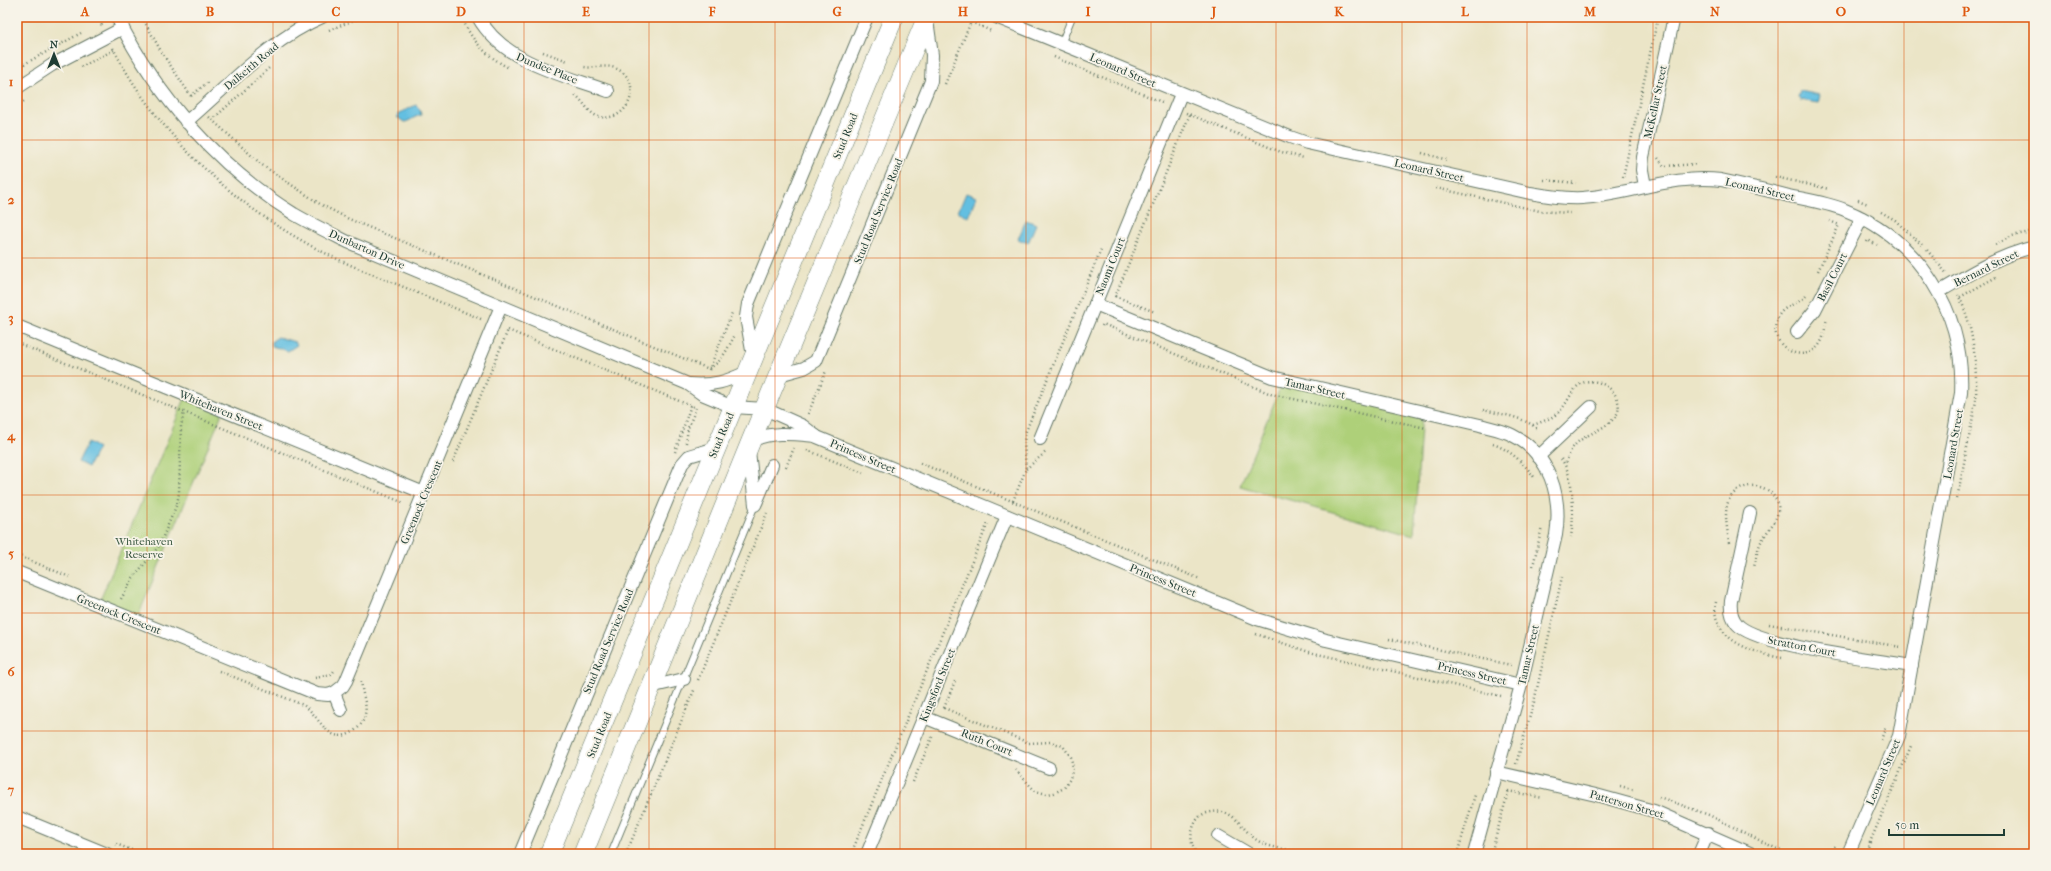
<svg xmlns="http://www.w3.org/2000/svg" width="2051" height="871" font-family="'IM FELL French Canon',serif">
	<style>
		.green { fill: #aed079; stroke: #668656 }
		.water { fill: #63bfe1; stroke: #417e8a }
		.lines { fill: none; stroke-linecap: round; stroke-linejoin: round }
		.service-casing { stroke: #667867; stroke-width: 8 }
		.minor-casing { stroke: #667867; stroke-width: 14 }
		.primary-casing { stroke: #667867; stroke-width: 20 }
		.path { stroke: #667867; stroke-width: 2.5; stroke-dasharray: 1 3; stroke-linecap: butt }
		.service { stroke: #fff; stroke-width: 6 }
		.minor { stroke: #fff; stroke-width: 12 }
		.primary { stroke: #fff; stroke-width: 19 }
		.grid { fill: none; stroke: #de580e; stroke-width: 1; stroke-opacity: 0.55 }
		.labels { text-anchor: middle; stroke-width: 3.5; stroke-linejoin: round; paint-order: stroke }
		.street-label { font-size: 11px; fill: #1f3d34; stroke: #f7f3e8 }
		.park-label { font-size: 11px; fill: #3c5a42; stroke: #f7f3e8 }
		.neatline { fill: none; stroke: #de580e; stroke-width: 1.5 }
		.grid-label { font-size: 13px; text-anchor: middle; font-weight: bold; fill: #de580e }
	</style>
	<rect width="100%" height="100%" fill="#f7f3e8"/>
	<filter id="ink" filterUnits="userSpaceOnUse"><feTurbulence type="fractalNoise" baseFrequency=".025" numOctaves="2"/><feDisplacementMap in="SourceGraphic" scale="8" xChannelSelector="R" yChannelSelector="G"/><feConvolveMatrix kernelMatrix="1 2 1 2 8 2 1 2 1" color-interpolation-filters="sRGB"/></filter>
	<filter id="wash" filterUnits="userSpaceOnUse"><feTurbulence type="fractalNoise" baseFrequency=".012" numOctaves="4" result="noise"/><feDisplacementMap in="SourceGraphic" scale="16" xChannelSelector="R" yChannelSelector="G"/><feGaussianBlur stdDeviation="0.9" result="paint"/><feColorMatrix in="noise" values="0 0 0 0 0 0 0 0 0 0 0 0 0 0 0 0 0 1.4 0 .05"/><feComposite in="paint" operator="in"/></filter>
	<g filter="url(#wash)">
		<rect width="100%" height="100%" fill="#ebe5c7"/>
		<!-- green -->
		<g class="green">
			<polygon points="1283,381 1422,412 1414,535 1240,486"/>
			<polygon points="186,396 223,411 136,621 98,605"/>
		</g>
		<!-- water -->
		<g class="water">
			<polygon points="1800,91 1820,95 1818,103 1800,100 1798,98"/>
			<path d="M 416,105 L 420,110 L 421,115 C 413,117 409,122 404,122 L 397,117 L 398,114 Z"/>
			<polygon points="966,193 976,197 968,217 958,212"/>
			<polygon points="1026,220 1036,224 1028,243 1018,239"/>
			<polygon points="278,337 295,342 297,345 288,351 272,346 272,341"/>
			<polygon points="88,442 98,448 88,467 78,462"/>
		</g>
	</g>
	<g filter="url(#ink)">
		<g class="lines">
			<!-- service casing -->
			<g class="service-casing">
				<g id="service">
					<polyline points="1061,44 1072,17"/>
					<polyline points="611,854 755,505"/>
				</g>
			</g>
			<!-- minor casing -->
			<g class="minor-casing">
				<g id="minor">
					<path d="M 117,17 C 157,97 218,167 294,214 C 311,224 330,233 348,242 L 688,384 L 702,394 L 733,407 L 765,409 L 803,426 L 817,437 L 1257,619 L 1326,640 L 1521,685"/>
					<path d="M 478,17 C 504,63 561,74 608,91"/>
					<path d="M 996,17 L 1290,137 L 1307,143 L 1530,193 C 1547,196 1565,199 1582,198 C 1629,195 1673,174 1721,180 C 1744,185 1767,190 1789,196 C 1808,200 1827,203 1845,210 C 1920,240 1965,313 1961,393 L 1899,736 L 1848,854"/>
					<polyline points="17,88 52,65 123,28"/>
					<path d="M 186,122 C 227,87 272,38 322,17"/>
					<polyline points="1645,186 1642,170 1643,157 1674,17"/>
					<path d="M 1939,292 C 1969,274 2000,255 2034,247"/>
					<path d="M 1095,304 L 1272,377 L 1480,425 C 1490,428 1502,430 1512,435 C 1550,454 1562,496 1556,535 L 1521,685 L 1474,854"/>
					<polyline points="17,326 424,493"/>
					<polyline points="1797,332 1815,310 1862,218"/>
					<polyline points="753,356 746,317 748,304 867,17"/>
					<polyline points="779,375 804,368 816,361 931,81 932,55 927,20"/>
					<path d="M 688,384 C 714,386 726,382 749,371"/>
					<polyline points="1040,439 1181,94"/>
					<path d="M 751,441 C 772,431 793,434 816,436"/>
					<polyline points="749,451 755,505"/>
					<polyline points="1538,457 1591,407"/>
					<polyline points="756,503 772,465"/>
					<path d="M 1750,513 L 1731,601 C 1730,610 1731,617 1737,624 C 1756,646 1878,660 1912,666"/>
					<polyline points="17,572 317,694 328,695 334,693"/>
					<polyline points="650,687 684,679"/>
					<polyline points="341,710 334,693 343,686 346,681 501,306"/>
					<polyline points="924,717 1049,768"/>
					<polyline points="1496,772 1596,795 1654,811 1752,854"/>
					<polyline points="17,817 107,854"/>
					<polyline points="1218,836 1249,854"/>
					<polyline points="520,854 682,464 689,456 716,448"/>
					<polyline points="867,854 1007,516"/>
					<polyline points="1699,854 1708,833"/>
				</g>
			</g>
			<!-- primary casing -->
			<g class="primary-casing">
				<g id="primary">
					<polyline points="549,854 894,17"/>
					<polyline points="583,854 751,441 927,17"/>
				</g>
			</g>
			<!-- path -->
			<g class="path">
				<polyline points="98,17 102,26"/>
				<polyline points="142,17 162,53 191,96"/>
				<path d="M 462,17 C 470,40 488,57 509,68"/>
				<polyline points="1764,17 1772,17"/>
				<polyline points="971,22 991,31"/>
				<polyline points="329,30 362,17"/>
				<path d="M 113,48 C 158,135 233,205 319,250 C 344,263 369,273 394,283 C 423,295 452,307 481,319"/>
				<polyline points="543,52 568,61"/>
				<polyline points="1054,57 1164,103"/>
				<polyline points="81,67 114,50"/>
				<polyline points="17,68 81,33"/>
				<polyline points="945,84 973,17"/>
				<path d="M 575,95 C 584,101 587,112 597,116 C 629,126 646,80 615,68 C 605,64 594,69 584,67"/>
				<polyline points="191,96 208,82"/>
				<polyline points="17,107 25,100"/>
				<polyline points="1186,113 1281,152 1304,158"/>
				<polyline points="209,117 262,165 320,204 349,219 709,369"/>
				<polyline points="212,120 269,68"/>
				<polyline points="1422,153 1448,160"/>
				<polyline points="1658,158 1664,166 1698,164"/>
				<polyline points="1623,177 1658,17"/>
				<polyline points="1775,177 1829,189"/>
				<polyline points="1544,180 1576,183"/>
				<polyline points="1436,188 1540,211 1570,213"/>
				<polyline points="1858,200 1868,204"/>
				<polyline points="1881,212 1895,220 1922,245"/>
				<polyline points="1867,242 1868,240 1877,245"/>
				<polyline points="1995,245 2012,236 2034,231"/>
				<polyline points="1927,250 1947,274"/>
				<polyline points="1818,271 1839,225 1830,221"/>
				<polyline points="1115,296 1155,312"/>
				<path d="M 1806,296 C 1799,304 1785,305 1779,315 C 1762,346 1808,370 1822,340 C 1825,333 1825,325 1827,319"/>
				<polyline points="1115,297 1190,114"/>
				<polyline points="1960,297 1998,276"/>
				<polyline points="1102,326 1103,324 1271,394 1426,428"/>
				<polyline points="508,330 696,408"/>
				<polyline points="17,343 404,503"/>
				<path d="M 709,368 C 722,363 728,347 735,335"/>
				<polyline points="709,370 732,313"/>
				<path d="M 1483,410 C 1500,414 1526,417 1538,430"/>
				<polyline points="808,414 826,371"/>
				<path d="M 1533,425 C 1542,422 1553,418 1560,411 C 1572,398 1574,377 1597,382 C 1605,384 1612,389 1616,396 C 1629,424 1590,430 1577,443 C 1571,448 1568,457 1566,464"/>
				<polyline points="686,443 688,428 696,408"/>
				<path d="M 1493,444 C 1510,450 1523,462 1534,477"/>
				<polyline points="807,450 863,473"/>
				<polyline points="675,452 691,405"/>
				<path d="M 1561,459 C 1575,476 1574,516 1571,537"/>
				<polyline points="453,462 508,330"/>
				<polyline points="920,463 1200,579"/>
				<polyline points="786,467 794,448"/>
				<polyline points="1026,469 1047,451"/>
				<path d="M 1957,499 L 1976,401 C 1977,368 1974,324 1958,295"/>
				<polyline points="1013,501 1026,469 1024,441 1026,431 1102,247"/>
				<path d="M 1729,543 C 1727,523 1719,498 1742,488 C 1752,484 1761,486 1769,491 C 1790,510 1770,525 1761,542 C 1757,550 1756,559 1754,567"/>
				<polyline points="17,555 72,578"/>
				<polyline points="1533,566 1542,527"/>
				<polyline points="121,599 133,578 159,546 177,504 179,493 181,426 184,412"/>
				<path d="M 1716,602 C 1709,639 1753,653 1782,658"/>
				<polyline points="1769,624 1901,647"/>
				<polyline points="1256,634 1309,652 1501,696"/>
				<polyline points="1389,639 1511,665"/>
				<path d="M 219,671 L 303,705 C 320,715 326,745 351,733 C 358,729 364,722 365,714 C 368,703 360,692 362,680"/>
				<polyline points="315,678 331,675 334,671"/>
				<polyline points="698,680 767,513"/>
				<polyline points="944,708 1029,743 1051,742 1063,746 1071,757 1073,768 1070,779 1064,788 1054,793 1047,794 1035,791 1016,770"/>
				<polyline points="944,708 955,681"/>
				<polyline points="1881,740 1886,726"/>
				<polyline points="1516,764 1534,702 1562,577"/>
				<polyline points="913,782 933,735"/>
				<polyline points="1620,786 1635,790"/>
				<polyline points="1508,791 1543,798"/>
				<polyline points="1659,797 1709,815 1787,854"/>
				<polyline points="116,844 142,854"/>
				<polyline points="626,854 695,688"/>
				<polyline points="851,854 988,523"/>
				<path d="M 1197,854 C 1191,846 1190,837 1193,828 C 1195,821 1200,814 1207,813 C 1236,805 1240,831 1260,842 C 1273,849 1297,851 1311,854"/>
				<polyline points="1457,854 1475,795"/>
				<polyline points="1491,854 1509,789"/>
				<polyline points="1683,854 1686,847"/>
				<polyline points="1831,854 1835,845"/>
				<polyline points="1865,854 1911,746"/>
			</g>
			<!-- service -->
			<use href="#service" class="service"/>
			<!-- minor -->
			<use href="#minor" class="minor"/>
			<!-- primary -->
			<use href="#primary" class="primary"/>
		</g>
	</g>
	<!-- grid -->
	<path class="grid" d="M 147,17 L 147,854M 273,17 L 273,854M 398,17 L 398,854M 524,17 L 524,854M 649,17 L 649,854M 775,17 L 775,854M 900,17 L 900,854M 1026,17 L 1026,854M 1151,17 L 1151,854M 1276,17 L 1276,854M 1402,17 L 1402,854M 1527,17 L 1527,854M 1653,17 L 1653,854M 1778,17 L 1778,854M 1904,17 L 1904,854M 17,140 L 2034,140M 17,258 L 2034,258M 17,376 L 2034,376M 17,495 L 2034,495M 17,613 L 2034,613M 17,731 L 2034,731"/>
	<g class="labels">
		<!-- street labels -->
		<g class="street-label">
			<text transform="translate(251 66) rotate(-40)" y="4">Dalkeith Road</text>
			<text transform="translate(547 68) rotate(22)" y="4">Dundee Place</text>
			<text transform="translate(1123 70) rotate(23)" y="4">Leonard Street</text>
			<text transform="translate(1655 102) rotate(-78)" y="4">McKellar Street</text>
			<text transform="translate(845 136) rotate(-68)" y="4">Stud Road</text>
			<text transform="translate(1429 170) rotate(13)" y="4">Leonard Street</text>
			<text transform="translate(1760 189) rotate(13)" y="4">Leonard Street</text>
			<text transform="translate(878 211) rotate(-68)" y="4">Stud Road Service Road</text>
			<text transform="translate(367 249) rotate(24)" y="4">Dunbarton Drive</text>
			<text transform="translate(1110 266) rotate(-68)" y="4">Naomi Court</text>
			<text transform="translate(1986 268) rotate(-26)" y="4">Bernard Street</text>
			<text transform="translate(1832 277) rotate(-63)" y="4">Basil Court</text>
			<text transform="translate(1315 388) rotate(13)" y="4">Tamar Street</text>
			<text transform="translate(221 410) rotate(22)" y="4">Whitehaven Street</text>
			<text transform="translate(721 435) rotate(-67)" y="4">Stud Road</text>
			<text transform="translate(1953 444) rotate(-80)" y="4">Leonard Street</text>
			<text transform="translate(863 456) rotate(23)" y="4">Princess Street</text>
			<text transform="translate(421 502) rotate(-67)" y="4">Greenock Crescent</text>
			<text transform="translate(1163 580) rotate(22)" y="4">Princess Street</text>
			<text transform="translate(119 614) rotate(22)" y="4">Greenock Crescent</text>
			<text transform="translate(608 641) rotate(-67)" y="4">Stud Road Service Road</text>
			<text transform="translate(1802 646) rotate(11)" y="4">Stratton Court</text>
			<text transform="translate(1528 655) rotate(-77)" y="4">Tamar Street</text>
			<text transform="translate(1472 673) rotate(13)" y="4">Princess Street</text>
			<text transform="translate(937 685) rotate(-68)" y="4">Kingsford Street</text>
			<text transform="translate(599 735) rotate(-68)" y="4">Stud Road</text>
			<text transform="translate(987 742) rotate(22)" y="4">Ruth Court</text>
			<text transform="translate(1883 772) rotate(-67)" y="4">Leonard Street</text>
			<text transform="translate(1627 804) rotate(16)" y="4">Patterson Street</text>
		</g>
		<!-- park labels -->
		<g class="park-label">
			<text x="144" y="545">Whitehaven<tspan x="144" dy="13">Reserve</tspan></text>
		</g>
	</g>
	<!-- margin -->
	<rect width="2051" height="871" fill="none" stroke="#f7f3e8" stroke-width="44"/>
	<!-- north arrow -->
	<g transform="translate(54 54)" stroke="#f7f3e8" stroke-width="3" paint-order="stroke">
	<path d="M0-3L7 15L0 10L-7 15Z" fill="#1f3d34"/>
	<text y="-6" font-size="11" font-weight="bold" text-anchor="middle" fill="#1f3d34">N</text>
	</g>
	<!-- scale -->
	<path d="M1889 829v6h115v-6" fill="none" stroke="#1f3d34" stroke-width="2"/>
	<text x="1895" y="829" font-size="12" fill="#1f3d34" stroke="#f7f3e8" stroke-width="3" paint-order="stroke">50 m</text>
	<rect x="22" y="22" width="2007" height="827" class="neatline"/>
	<g class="grid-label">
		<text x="85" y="16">A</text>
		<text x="210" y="16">B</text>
		<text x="336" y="16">C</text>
		<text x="461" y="16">D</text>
		<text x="586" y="16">E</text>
		<text x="712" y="16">F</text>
		<text x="837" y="16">G</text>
		<text x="963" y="16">H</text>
		<text x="1088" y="16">I</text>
		<text x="1214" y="16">J</text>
		<text x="1339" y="16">K</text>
		<text x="1465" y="16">L</text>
		<text x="1590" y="16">M</text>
		<text x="1715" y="16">N</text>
		<text x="1841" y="16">O</text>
		<text x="1966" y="16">P</text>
		<text x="11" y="86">1</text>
		<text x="11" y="204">2</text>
		<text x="11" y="322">3</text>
		<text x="11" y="440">4</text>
		<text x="11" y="558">5</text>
		<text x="11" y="676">6</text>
		<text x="11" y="794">7</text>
	</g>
</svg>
